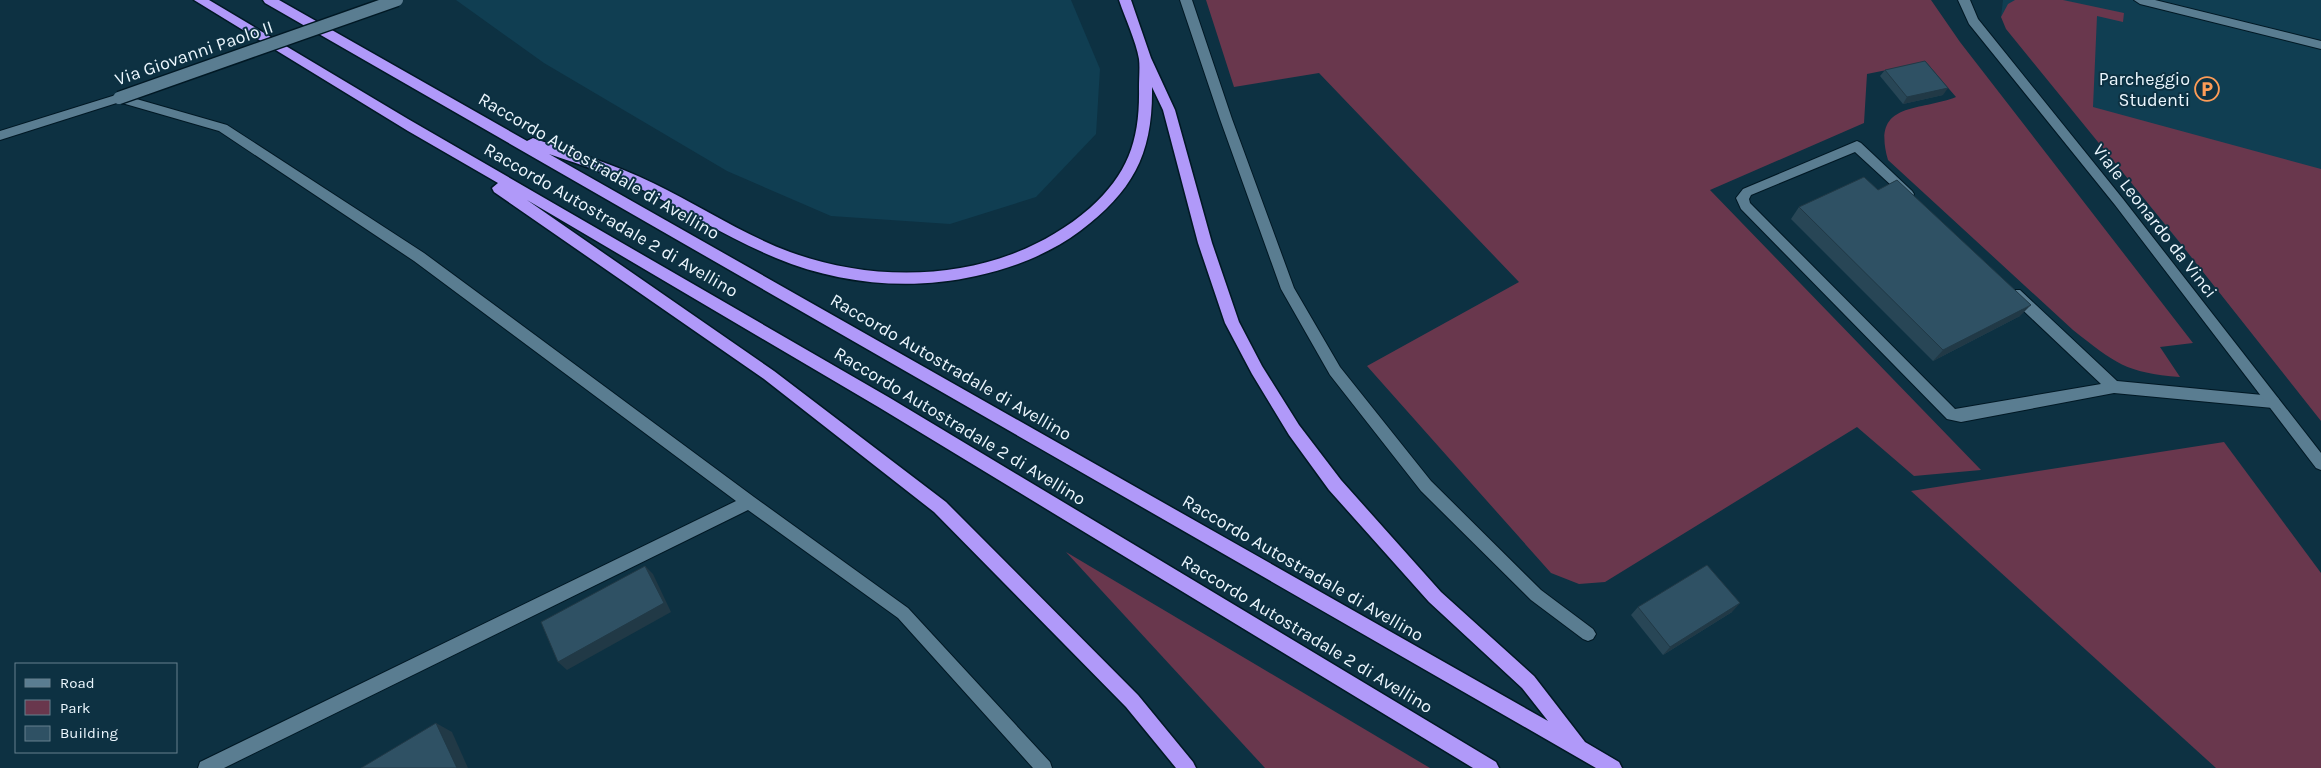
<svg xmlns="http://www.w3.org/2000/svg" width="2321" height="768" font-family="Karla,sans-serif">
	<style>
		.built { fill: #103e52 }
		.green { fill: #69374d }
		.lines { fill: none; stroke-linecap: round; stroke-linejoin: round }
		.service-casing { stroke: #001824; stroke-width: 2 }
		.minor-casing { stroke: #001824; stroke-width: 2 }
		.tertiary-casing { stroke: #001824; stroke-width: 2 }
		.motorway-casing { stroke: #001824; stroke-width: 3 }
		.service { fill: #5a7d91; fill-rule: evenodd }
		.minor { fill: #5a7d91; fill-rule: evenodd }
		.tertiary { fill: #5a7d91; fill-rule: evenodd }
		.motorway { fill: #b099f9; fill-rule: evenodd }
		.tertiary-bridge-casing { stroke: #001824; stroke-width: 15; stroke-linecap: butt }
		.tertiary-bridge { stroke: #5a7d91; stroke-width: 12 }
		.wall { fill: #284656 }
		.shaded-wall { fill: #213946 }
		.building { fill: #2f5164; stroke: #213946 }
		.labels { text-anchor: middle; stroke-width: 4; stroke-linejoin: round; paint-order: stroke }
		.street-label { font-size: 18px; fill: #ecf7fe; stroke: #0d3142 }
		.poi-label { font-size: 18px; fill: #ecf7fe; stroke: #0d3142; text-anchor: end }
	</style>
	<rect width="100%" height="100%" fill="#0d3142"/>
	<!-- built -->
	<g class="built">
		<polygon points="456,0 1071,0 1100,69 1096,134 1036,197 950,224 831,216 727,171 544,63"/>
		<polygon points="2003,0 2321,0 2321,419 2114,161 2001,17"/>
	</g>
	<!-- green -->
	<g class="green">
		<path d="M 1206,0 L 1931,0 L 1960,42 L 2193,343 L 2160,347 L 2180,377 C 2126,373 2115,363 2073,330 L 1888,160 C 1871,101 1918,112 1956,97 L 1926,62 L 1867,74 L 1864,123 L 1710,190 L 1981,470 L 1914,476 L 1857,427 L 1605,582 L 1579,584 L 1551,573 L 1367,366 L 1519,282 L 1319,73 L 1234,87 Z"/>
		<polygon points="2015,0 2063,0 2124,13 2123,22 2097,16 2093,107 2321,169 2321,421 2177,239 2006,29 2001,17 2008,4"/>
		<polygon points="2224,442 2321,573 2321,768 2216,768 1911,491"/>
		<polygon points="1066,552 1430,768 1265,768"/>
	</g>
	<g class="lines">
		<!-- service casing -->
		<g class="service-casing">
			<polygon id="service" points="1180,0 1192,0 1232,119 1294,288 1340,367 1431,481 1541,590 1593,629 1596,634 1593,639 1588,641 1583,639 1531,600 1421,491 1330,375 1281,289 1220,119"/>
		</g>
		<!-- minor casing -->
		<g class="minor-casing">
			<g id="minor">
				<polygon points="2134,0 2155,0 2321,41 2321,49 2140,4"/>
				<polygon points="119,94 227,125 424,253 754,497 908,608 1050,762 1052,768 1033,768 898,618 748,510 224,768 198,768 200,762 736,501 414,261 219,131 115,101 113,98 115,95"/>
				<polygon points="1857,141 1861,143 1912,191 1914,194 1912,197 1904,197 1855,152 1751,195 1749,199 1750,203 1955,409 2101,384 2010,298 2008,294 2010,290 2020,290 2117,381 2273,396 2278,398 2280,402 2278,406 2273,408 2114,393 1961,422 1947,419 1741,209 1736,198 1743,189"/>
			</g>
		</g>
		<!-- tertiary casing -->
		<g class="tertiary-casing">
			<g id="tertiary">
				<polygon points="1958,0 1970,0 1978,19 2123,199 2321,453 2321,470 2316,468 2115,205 1969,24"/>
				<polygon points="119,94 123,95 125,98 123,101 0,140 0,131"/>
			</g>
		</g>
		<!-- motorway casing -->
		<g class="motorway-casing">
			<g id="motorway">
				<polygon points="194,0 209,0 408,119 890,398 1496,762 1499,768 1473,768 880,408 527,200 774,371 946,502 1138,695 1193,762 1196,768 1176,768 1126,707 934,512 764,379 494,192 492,188 498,183 408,131"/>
				<path d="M 263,0 L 279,0 L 527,141 L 533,138 L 538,140 C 577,153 616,165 653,183 C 699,205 742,234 790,252 C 889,288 1008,279 1090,208 C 1129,173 1140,139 1139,87 C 1139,78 1140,67 1139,59 C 1136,41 1125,18 1119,0 L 1131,0 L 1151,58 L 1175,110 L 1212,243 L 1239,322 L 1262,366 L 1299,425 L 1341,480 L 1441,592 L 1534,676 L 1585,742 L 1619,762 L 1622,768 L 1596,768 L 265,3 ZM 1152,87 L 1163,110 L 1198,243 L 1225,323 L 1252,374 L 1289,435 L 1329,490 L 1429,602 L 1522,688 L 1548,721 L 549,154 C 582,165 614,176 645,191 C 689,213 730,239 776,258 C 838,284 910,291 976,276 C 1013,268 1049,254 1080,231 C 1133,191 1153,154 1152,87 Z"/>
			</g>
		</g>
		<!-- service -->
		<use href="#service" class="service"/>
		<!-- minor -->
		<use href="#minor" class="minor"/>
		<!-- tertiary -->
		<use href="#tertiary" class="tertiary"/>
		<!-- motorway -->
		<use href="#motorway" class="motorway"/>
		<!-- tertiary-bridge casing -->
		<g class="tertiary-bridge-casing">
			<polyline id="tertiary-bridge" points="119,98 397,0"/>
		</g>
		<!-- tertiary-bridge -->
		<use href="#tertiary-bridge" class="tertiary-bridge"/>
	</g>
	<!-- wall -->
	<g class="wall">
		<polygon points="1885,70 1943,95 1903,104 1880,76"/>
		<polygon points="1799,207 2020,316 1933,361 1791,219"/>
		<polygon points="1638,607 1732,612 1663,655 1631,615"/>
	</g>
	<!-- shaded-wall -->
	<g class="shaded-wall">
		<polygon points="1948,88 1943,95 1903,104 1907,97"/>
		<polygon points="2031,305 2020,316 1933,361 1943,350"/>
		<polygon points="645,566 653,574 671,612 567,670 558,662"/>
		<polygon points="1740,603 1732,612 1663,655 1670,647"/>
		<polygon points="436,723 452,732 468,768 457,768"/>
	</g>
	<!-- building -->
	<g class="building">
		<polygon points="1925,61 1948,88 1907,97 1885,70"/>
		<polygon points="1864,177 1878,190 1897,180 2031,305 1943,350 1799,207"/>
		<polygon points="1707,565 1740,603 1670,647 1638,607"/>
		<polygon points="645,566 664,603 558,662 541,622"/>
		<polygon points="436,723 457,768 361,768"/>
	</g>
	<!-- icons -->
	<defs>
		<g id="parking-ring" transform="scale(1.25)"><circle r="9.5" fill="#0d3142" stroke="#fe9c57" stroke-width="1.5"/><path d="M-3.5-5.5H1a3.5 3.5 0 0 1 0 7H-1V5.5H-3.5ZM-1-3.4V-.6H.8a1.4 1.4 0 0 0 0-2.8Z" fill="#fe9c57"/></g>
	</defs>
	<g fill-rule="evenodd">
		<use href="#parking-ring" x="2207" y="89"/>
	</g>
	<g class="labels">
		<!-- street labels -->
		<g class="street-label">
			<text transform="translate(194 53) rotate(-19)" y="6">Via Giovanni Paolo II</text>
			<text transform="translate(599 166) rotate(30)" y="6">Raccordo Autostradale di Avellino</text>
			<text transform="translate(611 220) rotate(30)" y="6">Raccordo Autostradale 2 di Avellino</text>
			<text transform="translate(2155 221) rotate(52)" y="6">Viale Leonardo da Vinci</text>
			<text transform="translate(951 367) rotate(30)" y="6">Raccordo Autostradale di Avellino</text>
			<text transform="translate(960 426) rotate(31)" y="6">Raccordo Autostradale 2 di Avellino</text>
			<text transform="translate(1303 568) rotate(30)" y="6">Raccordo Autostradale di Avellino</text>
			<text transform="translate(1307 634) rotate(31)" y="6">Raccordo Autostradale 2 di Avellino</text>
		</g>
		<!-- poi labels -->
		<g class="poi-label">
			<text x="2190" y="85">Parcheggio<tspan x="2190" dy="21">Studenti</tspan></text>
		</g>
	</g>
	<!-- legend -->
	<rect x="15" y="663" width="162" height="90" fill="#0d3142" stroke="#66808d"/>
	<rect x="25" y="679" width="25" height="8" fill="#5a7d91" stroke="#66808d"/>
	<text x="60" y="688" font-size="15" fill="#ecf7fe">Road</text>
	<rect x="25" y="700" width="25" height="15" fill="#69374d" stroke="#66808d"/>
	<text x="60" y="713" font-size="15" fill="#ecf7fe">Park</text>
	<rect x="25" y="726" width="25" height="15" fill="#2f5164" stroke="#66808d"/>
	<text x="60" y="738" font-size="15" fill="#ecf7fe">Building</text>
</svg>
